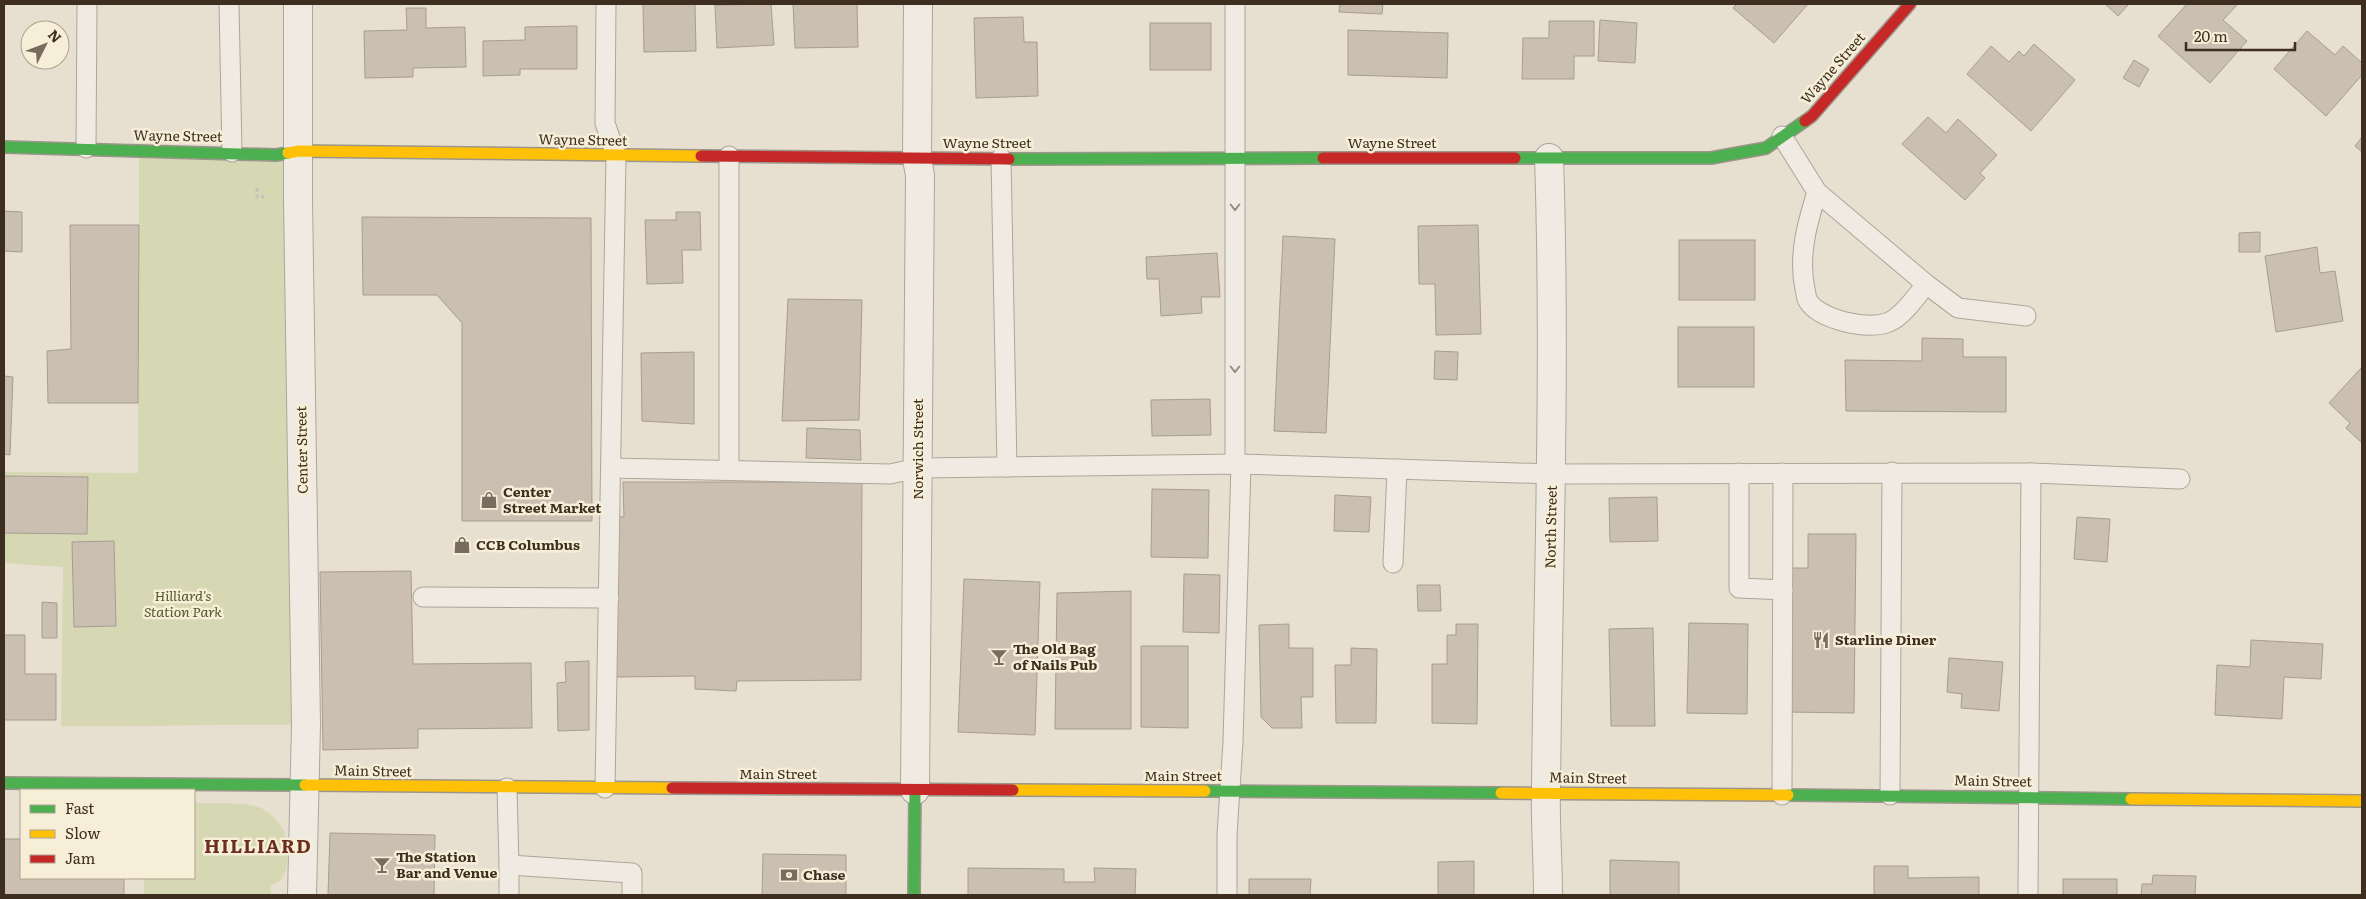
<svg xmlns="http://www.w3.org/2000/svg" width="2366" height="899" font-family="Literata,serif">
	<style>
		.green { fill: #d6d7b3 }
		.building { fill: #cbbfb2; stroke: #a89c90 }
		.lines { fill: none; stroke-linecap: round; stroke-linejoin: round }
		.lane-casing { stroke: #ada599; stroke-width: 21 }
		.street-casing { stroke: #ada599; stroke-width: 30 }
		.fast-casing { stroke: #9c958a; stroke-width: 14 }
		.slow-casing { stroke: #9c958a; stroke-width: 14 }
		.jam-casing { stroke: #9c958a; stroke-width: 14 }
		.path { stroke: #c8c2b9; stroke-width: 3; stroke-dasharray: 4 2.5; stroke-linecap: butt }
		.lane { stroke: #efebe3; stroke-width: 19 }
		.street { stroke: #efebe3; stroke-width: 28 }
		.fast { stroke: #4caf50; stroke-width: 11 }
		.slow { stroke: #ffc107; stroke-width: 11 }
		.jam { stroke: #c62828; stroke-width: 11 }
		.oneway { stroke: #968c82 }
		.labels { text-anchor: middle; stroke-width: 5; stroke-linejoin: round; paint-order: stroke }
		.street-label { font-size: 14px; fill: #3d2e20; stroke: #f7eed8 }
		.poi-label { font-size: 14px; font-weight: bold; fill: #3d2e20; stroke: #f7eed8; text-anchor: start }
		.park-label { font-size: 14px; font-style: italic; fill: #4d5a26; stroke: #f7eed8 }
		.district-label { font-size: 19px; font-weight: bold; letter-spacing: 1px; fill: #6b2e1e; stroke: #f7eed8 }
	</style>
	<rect width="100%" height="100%" fill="#e7e0d1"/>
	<!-- green -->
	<g class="green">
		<path d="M 139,149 L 299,151 L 306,725 C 224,724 143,727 61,726 L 63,567 L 4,563 L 4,472 L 138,473 Z"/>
		<path d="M 194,803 C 211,804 249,801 263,809 C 271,814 280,822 284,831 C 289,847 292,881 271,885 L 271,895 L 144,895 L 144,878 L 194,878 Z"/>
	</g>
	<!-- building -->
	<g class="building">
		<polygon points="643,4 695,4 696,51 644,52"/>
		<polygon points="771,4 774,45 717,48 715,5"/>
		<polygon points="793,4 857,4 858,47 795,48"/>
		<polygon points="1340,4 1383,4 1382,14 1339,12"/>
		<polygon points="1737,4 1808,4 1774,43 1733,8"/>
		<polygon points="2105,4 2129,4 2118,16"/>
		<polygon points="2187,4 2238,4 2223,20 2247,41 2210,83 2158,36"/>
		<polygon points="406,8 426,8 426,28 465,27 466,67 413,68 413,77 365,78 364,31 407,30"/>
		<polygon points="1023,17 1024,42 1037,42 1038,96 976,98 974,18"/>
		<polygon points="1600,20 1637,23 1635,63 1598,61"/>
		<polygon points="1549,21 1594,21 1594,56 1574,56 1574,79 1522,79 1523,38 1549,38"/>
		<rect x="1150" y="23" width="61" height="47"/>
		<polygon points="577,26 577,69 520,69 520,75 483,76 483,41 525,40 525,27"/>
		<polygon points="1348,30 1448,33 1447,78 1348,75"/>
		<polygon points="2307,31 2335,55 2343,46 2362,63 2362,75 2326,116 2274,69"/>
		<polygon points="2034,44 2075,80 2031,131 1967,74 1991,46 2009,62 2019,51 2024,56"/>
		<polygon points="2134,60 2149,69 2139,87 2123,78"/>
		<polygon points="1928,117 1946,133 1958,119 1997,155 1980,173 1985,178 1965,200 1902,144"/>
		<polygon points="2362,137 2362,152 2355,146"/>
		<polygon points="4,211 22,212 22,252 4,251"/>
		<polygon points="676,212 700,212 701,250 682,250 683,283 647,284 645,220 676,220"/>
		<polygon points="362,217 591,218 592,521 462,521 462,323 437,295 363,295"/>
		<polygon points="70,225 139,225 138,403 48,403 47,351 71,349"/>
		<polygon points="1478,225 1481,334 1436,335 1435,284 1419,284 1418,226"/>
		<polygon points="2260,232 2260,252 2239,252 2239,233"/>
		<polygon points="1283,236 1335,239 1326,433 1274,431"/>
		<rect x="1679" y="240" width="76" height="60"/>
		<polygon points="2317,247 2320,273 2335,271 2343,321 2276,332 2265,256"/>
		<polygon points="1217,253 1220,297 1201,297 1202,313 1161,316 1159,279 1147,279 1146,257"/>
		<polygon points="788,299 862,300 859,420 782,421"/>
		<rect x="1678" y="327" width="76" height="60"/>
		<polygon points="1922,338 1963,339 1963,357 2006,357 2006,412 1846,411 1845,360 1922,361"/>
		<polygon points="1435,351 1458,352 1457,380 1434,379"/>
		<polygon points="694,352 694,424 642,421 641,353"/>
		<polygon points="2362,367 2362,443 2346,428 2350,423 2329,403"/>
		<polygon points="4,376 13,377 10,455 4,454"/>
		<polygon points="1210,399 1211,435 1152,436 1151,400"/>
		<polygon points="807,428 860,430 861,460 806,458"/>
		<polygon points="4,476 88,477 87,534 4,533"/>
		<polygon points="623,482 862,482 861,680 737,681 736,691 695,689 695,676 616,677 617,517 624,517"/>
		<polygon points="1152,489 1209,490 1208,558 1151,557"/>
		<polygon points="1335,495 1371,497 1369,532 1334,531"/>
		<polygon points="1657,497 1658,541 1610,542 1609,498"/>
		<polygon points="2077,517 2110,519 2107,562 2074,559"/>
		<polygon points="1808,534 1856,534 1854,713 1787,712 1789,568 1808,568"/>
		<polygon points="114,541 116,626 74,627 72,542"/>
		<polygon points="411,571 413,664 531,663 532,728 418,729 418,748 323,750 320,572"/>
		<polygon points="1184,574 1220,575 1219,633 1183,632"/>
		<polygon points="964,579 1040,582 1035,735 958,732"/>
		<polygon points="1417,585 1440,585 1441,611 1418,611"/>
		<polygon points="1131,591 1131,729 1055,729 1057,593"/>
		<polygon points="42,602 57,603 57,638 42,638"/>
		<polygon points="1689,623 1748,624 1747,714 1687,713"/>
		<polygon points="1289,624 1289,648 1313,648 1313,697 1301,697 1302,728 1272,728 1261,717 1259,625"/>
		<polygon points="1456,624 1478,624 1477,724 1432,723 1432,664 1447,664 1447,635 1456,635"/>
		<polygon points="1653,628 1655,726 1611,726 1609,629"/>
		<polygon points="4,635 25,635 25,674 56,674 56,720 4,720"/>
		<polygon points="2251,640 2323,644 2321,679 2284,677 2282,719 2215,715 2217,665 2250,667"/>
		<polygon points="1141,646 1188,646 1188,728 1141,727"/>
		<polygon points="1351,648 1377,649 1376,723 1336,723 1335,665 1351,665"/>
		<polygon points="1949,658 2003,662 1999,711 1961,708 1962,694 1947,692"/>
		<polygon points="589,661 589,730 558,731 557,683 566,682 565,662"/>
		<polygon points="330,833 435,835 434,895 328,895"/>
		<polygon points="4,839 21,839 21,878 124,878 124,895 4,895"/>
		<polygon points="763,854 846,855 846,895 762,895"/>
		<polygon points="1610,860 1679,862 1679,895 1610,895"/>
		<polygon points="1474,861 1474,895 1438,895 1438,862"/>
		<polygon points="1874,866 1908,866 1908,878 1979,877 1979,895 1874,895"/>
		<polygon points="968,868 1064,869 1064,882 1095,882 1094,868 1136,869 1135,895 968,895"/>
		<polygon points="2153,875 2196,876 2195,895 2141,895 2142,884 2152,884"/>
		<polygon points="1249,879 1311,879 1310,895 1249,895"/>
		<rect x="2063" y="879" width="54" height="16"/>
	</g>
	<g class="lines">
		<!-- lane casing -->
		<g class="lane-casing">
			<g id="lane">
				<polyline points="229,4 232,152"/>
				<polyline points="1235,4 1235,465"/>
				<path d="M 1782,136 L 1817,192 C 1807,224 1798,256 1805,289 C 1806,292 1806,298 1808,301 C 1820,320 1869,331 1889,322 C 1902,317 1917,296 1926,284 L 1817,192"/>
				<polyline points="86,148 87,4"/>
				<polyline points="729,156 729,470"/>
				<polyline points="1001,158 1007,467"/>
				<polyline points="1926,284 1958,308 2026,316"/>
				<polyline points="611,468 890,474 918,468 1241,464 1552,474 2031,473 2180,479"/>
				<polyline points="1739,473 1739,588 1783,590"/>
				<polyline points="1393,563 1397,469"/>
				<polyline points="423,597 609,598"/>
				<polyline points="507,788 509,865"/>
				<polyline points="605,788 616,155 605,123 606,4"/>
				<polyline points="1782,795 1783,473"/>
				<polyline points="1890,795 1892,472"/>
				<polyline points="509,895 509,865 632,873 632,895"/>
				<polyline points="1227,895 1227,835 1233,742 1241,464"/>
				<polyline points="2028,895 2031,473"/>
			</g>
		</g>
		<!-- street casing -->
		<g class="street-casing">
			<g id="street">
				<polyline points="298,4 298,199 306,725 302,895"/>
				<polyline points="915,790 920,175 917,159 918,4"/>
				<path d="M 1548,895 C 1548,860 1545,825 1546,789 C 1548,579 1556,368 1549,158"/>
			</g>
		</g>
		<!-- fast casing -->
		<g class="fast-casing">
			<g id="fast">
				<polyline points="4,147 276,155 288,153"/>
				<polyline points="1515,158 1711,158 1766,148 1805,121"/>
				<polyline points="1009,159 1323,158"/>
				<polyline points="4,783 305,785"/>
				<polyline points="1205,791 1501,793"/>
				<polyline points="1788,795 2131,799"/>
				<polyline points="914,895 915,790"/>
			</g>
		</g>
		<!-- slow casing -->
		<g class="slow-casing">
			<g id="slow">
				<polyline points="288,153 299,151 701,156"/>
				<polyline points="305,785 672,788"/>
				<polyline points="1013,790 1205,791"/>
				<polyline points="1501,793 1788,795"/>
				<polyline points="2131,799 2362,801"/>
			</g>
		</g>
		<!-- jam casing -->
		<g class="jam-casing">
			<g id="jam">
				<polyline points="1805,121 1812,116 1910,4"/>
				<polyline points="701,156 1009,159"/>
				<polyline points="1323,158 1515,158"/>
				<polyline points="672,788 1013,790"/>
			</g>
		</g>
		<!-- path -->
		<polyline class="path" points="257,188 257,197 264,197"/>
		<!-- lane -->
		<use href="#lane" class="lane"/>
		<!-- street -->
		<use href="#street" class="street"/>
		<!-- fast -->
		<use href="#fast" class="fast"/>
		<!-- slow -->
		<use href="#slow" class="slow"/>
		<!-- jam -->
		<use href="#jam" class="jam"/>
	</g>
	<!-- one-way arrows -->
	<defs><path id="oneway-chevron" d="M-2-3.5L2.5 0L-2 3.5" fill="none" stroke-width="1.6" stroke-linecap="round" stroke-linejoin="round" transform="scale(1.25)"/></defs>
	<g class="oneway">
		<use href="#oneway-chevron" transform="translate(1235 207) rotate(90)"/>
		<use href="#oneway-chevron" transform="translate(1235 369) rotate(90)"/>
	</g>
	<!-- icons -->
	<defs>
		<g id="shop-bare" transform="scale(1.35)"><path d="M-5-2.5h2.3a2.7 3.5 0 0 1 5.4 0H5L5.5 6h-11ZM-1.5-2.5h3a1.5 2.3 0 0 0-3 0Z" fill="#786c5e" stroke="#f7eed8" stroke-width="2.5" paint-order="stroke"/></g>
		<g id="restaurant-bare" transform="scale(1.35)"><path d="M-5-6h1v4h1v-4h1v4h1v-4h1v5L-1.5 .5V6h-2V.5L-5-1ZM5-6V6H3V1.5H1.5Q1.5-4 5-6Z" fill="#786c5e" stroke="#f7eed8" stroke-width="2.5" paint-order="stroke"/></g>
		<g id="bar-bare" transform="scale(1.35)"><path d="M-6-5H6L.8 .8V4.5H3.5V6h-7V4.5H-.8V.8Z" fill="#786c5e" stroke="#f7eed8" stroke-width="2.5" paint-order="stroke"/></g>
		<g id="bank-bare" transform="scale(1.35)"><path d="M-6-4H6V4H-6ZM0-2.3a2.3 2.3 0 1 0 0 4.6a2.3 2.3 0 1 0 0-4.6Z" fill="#786c5e" stroke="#f7eed8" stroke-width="2.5" paint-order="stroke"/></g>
	</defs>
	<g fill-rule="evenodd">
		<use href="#shop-bare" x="489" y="500"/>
		<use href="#shop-bare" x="462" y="545"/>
		<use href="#restaurant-bare" x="1821" y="640"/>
		<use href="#bar-bare" x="999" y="657"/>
		<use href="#bar-bare" x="382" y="865"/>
		<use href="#bank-bare" x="789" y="875"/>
	</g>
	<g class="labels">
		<!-- street labels -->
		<g class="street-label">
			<text transform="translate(1833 68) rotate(-49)" y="5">Wayne Street</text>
			<text transform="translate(178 136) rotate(1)" y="5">Wayne Street</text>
			<text transform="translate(583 140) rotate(1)" y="5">Wayne Street</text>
			<text x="987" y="148">Wayne Street</text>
			<text x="1392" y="148">Wayne Street</text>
			<text transform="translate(918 449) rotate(-90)" y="5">Norwich Street</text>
			<text transform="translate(302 450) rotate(-91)" y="5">Center Street</text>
			<text transform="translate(1551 527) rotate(-89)" y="5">North Street</text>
			<text transform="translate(373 771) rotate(1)" y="5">Main Street</text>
			<text x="778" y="779">Main Street</text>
			<text x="1183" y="781">Main Street</text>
			<text transform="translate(1588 778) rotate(1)" y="5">Main Street</text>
			<text transform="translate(1993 781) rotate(1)" y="5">Main Street</text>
		</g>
		<!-- poi labels -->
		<g class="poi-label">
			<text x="503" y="497">Center<tspan x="503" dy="16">Street Market</tspan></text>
			<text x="476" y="550">CCB Columbus</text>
			<text x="1835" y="645">Starline Diner</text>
			<text x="1013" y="654">The Old Bag<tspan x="1013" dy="16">of Nails Pub</tspan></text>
			<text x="396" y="862">The Station<tspan x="396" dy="16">Bar and Venue</tspan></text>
			<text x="803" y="880">Chase</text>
		</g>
		<!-- park labels -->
		<g class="park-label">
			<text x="183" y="601">Hilliard's<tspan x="183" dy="16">Station Park</tspan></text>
		</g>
		<!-- district labels -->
		<g class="district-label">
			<text x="258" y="853">HILLIARD</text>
		</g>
	</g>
	<!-- border -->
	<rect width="2366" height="899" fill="none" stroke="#3d2e20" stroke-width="10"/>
	<!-- legend -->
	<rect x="20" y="789" width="175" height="90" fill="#f7eed8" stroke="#ada18e"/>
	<rect x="30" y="805" width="25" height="8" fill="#4caf50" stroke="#ada18e"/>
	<text x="65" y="814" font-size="15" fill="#3d2e20">Fast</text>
	<rect x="30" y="830" width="25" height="8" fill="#ffc107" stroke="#ada18e"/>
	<text x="65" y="839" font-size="15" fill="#3d2e20">Slow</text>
	<rect x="30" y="855" width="25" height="8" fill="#c62828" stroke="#ada18e"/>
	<text x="65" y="864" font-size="15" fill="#3d2e20">Jam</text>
	<!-- north arrow -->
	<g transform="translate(45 45) rotate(48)"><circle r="24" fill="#f7eed8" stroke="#ada18e"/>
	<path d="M0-4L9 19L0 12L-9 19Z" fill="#786c5e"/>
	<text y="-8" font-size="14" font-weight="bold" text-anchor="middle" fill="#3d2e20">N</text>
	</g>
	<!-- scale -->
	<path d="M2186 42v8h109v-8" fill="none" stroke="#3d2e20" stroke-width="2.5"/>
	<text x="2194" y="42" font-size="15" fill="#3d2e20" stroke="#f7eed8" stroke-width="4" paint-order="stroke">20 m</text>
</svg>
